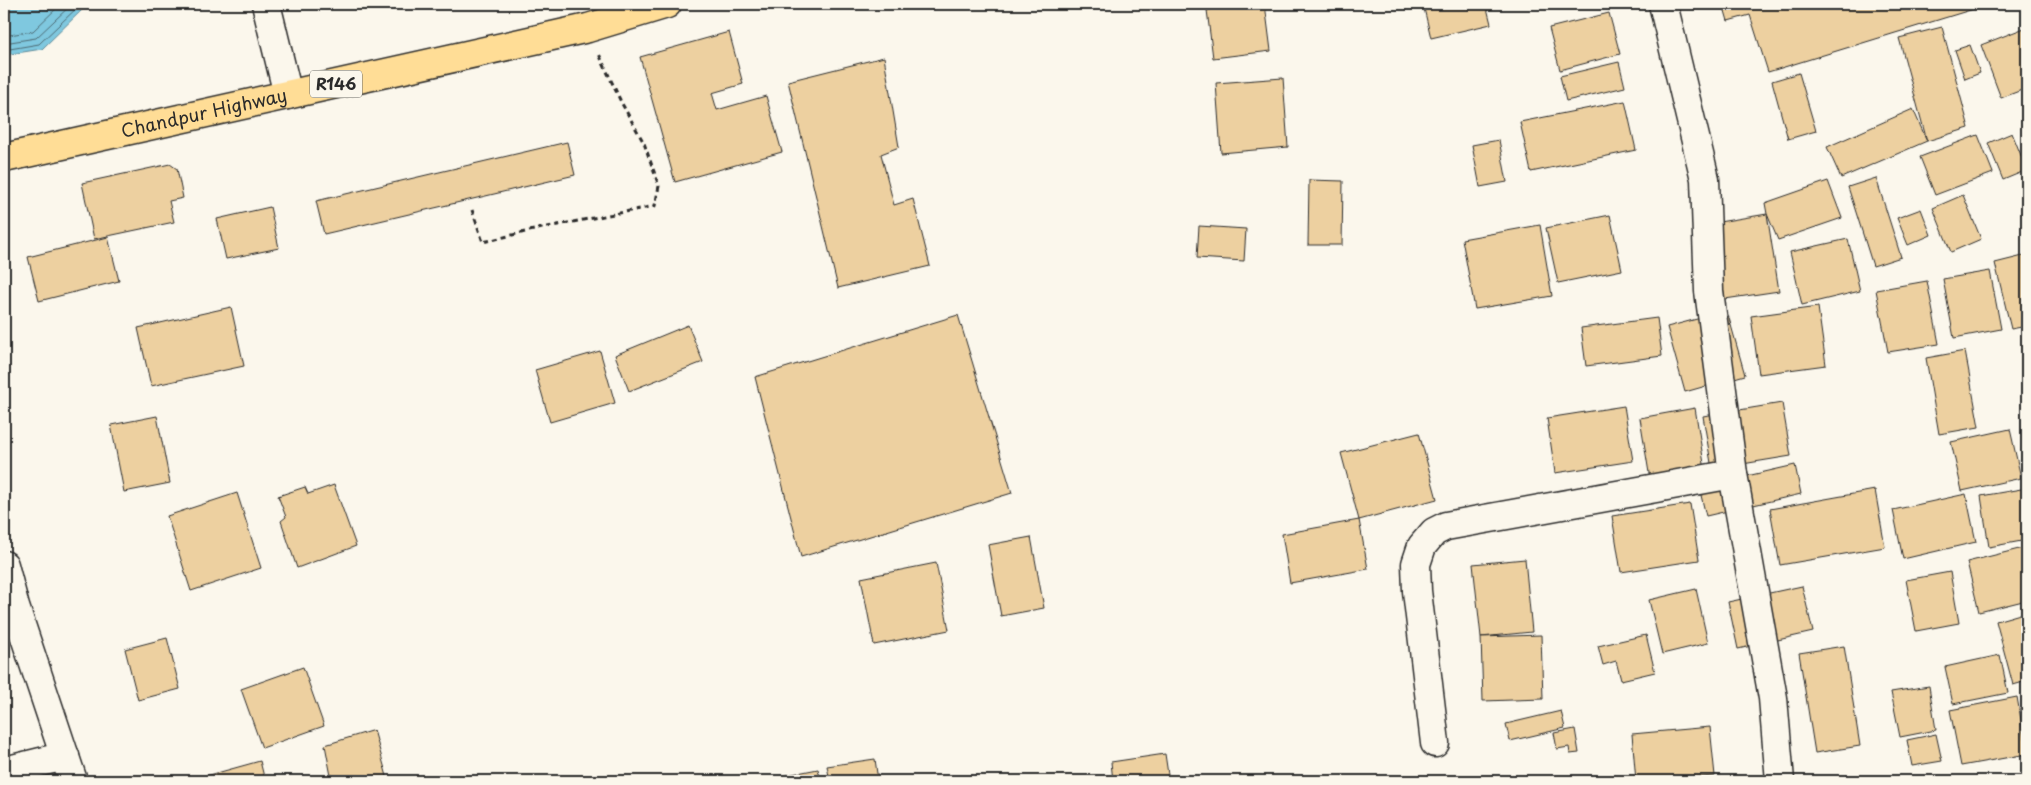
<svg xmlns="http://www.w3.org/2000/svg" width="2031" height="785" font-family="'Playpen Sans',sans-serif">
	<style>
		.water { fill: #7fc8df; stroke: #5d8997 }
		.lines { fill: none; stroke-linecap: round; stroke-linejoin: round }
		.shore { stroke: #4d6a73; stroke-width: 1 }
		.building { fill: #edd0a0; stroke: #2b2b2b }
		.minor-casing { stroke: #2b2b2b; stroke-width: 31 }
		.primary-casing { stroke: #2b2b2b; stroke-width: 31 }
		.path { stroke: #2b2b2b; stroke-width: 3; stroke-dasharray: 5 4; stroke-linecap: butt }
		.minor { stroke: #fbf7ec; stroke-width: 28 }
		.primary { stroke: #ffdd96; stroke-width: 28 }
		.labels { text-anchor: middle; stroke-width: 4; stroke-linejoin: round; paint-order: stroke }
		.shield { fill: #fbf7ec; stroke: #696865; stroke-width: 1 }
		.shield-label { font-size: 16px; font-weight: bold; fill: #2b2b2b }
		.street-label { font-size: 18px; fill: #2b2b2b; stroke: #fbf7ec }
	</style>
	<rect width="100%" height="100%" fill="#fbf7ec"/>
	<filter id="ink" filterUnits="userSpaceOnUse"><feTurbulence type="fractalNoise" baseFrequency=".02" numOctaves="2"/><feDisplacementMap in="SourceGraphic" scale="10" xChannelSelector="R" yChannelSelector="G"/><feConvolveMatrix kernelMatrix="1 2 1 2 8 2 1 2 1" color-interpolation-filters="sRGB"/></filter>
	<g filter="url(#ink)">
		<!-- water -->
		<polygon class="water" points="4,4 88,4 42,49 4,55"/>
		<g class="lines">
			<!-- shore -->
			<g class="shore">
				<polyline points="4,36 33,31 61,4"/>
				<polyline points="4,43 36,38 72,4"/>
				<polyline points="4,50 39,44 81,4"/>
			</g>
		</g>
		<!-- building -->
		<g class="building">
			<polygon points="1265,4 1271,51 1213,58 1207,10"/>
			<polygon points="1423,4 1486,4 1491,24 1431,38"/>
			<polygon points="1723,4 1990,4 1768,72 1750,15 1728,21"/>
			<polygon points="1609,13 1620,54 1560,70 1549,28"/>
			<polygon points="1942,27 1969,128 1927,141 1899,38"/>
			<polygon points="2027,27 2027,88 2001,98 1981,45"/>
			<polygon points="729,32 743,84 712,93 717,110 766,96 782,152 675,182 640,57"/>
			<polygon points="1970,45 1980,73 1965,79 1955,50"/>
			<polygon points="884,57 899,147 881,154 894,205 913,199 930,266 838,288 788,81"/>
			<polygon points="1619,62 1625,87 1566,101 1560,76"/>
			<polygon points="1799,73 1816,131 1788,139 1772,81"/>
			<polygon points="1283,78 1288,147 1221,153 1216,83"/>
			<polygon points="1625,101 1636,150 1531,172 1520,122"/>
			<polygon points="1913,109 1927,141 1841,178 1827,147"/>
			<polygon points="2012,133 2027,170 2003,180 1988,143"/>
			<polygon points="1978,135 1993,173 1935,195 1920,157"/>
			<polygon points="1499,140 1507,182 1480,187 1472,145"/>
			<polygon points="567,142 575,175 324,234 316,201"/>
			<polygon points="170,164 177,169 183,198 169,201 174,222 94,239 82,183"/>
			<polygon points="1876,178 1901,257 1873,266 1848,187"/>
			<polygon points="1309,180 1343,181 1342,245 1308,245"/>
			<polygon points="1828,181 1842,218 1778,240 1767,214 1765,203"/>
			<polygon points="1963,195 1981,239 1951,252 1933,208"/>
			<polygon points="270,207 279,248 226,259 217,219"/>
			<polygon points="1921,209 1931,235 1908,245 1897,218"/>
			<polygon points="1767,214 1779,291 1725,299 1713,223"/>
			<polygon points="1610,215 1622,270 1558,283 1546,228"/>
			<polygon points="1540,225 1552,296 1475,309 1462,239"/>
			<polygon points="1199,226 1246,229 1244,261 1197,258"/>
			<polygon points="108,237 119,281 39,301 28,257"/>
			<polygon points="1848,239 1860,291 1802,305 1790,252"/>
			<polygon points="2027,255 2027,326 2011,329 1995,263"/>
			<polygon points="1990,271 2001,329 1954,338 1943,279"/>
			<polygon points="1927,281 1939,344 1888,352 1876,290"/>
			<polygon points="231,307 244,366 151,386 138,328"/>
			<polygon points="1818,307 1826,365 1759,374 1751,316"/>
			<polygon points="1727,311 1745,375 1685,392 1667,327"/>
			<polygon points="958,315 1012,493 801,557 755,377"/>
			<polygon points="1657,318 1662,356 1586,366 1581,328"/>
			<polygon points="688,325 703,362 629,391 615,355"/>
			<polygon points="600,351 615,403 550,422 535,370"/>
			<polygon points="1965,351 1979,427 1939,434 1926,358"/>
			<polygon points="1782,403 1791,456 1712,469 1703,416"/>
			<polygon points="1624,406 1633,461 1555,473 1547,418"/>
			<polygon points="1695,408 1705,470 1650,479 1640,418"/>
			<polygon points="157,416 170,483 124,492 111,425"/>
			<polygon points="2010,429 2021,478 1962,491 1951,442"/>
			<polygon points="1419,433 1437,499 1359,520 1341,453"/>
			<polygon points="1795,465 1801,494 1706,516 1699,487"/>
			<polygon points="334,485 356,546 297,568 281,521 286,517 278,496 305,487 308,494"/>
			<polygon points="2027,488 2027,540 1989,547 1981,496"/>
			<polygon points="1875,490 1885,547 1780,565 1770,509"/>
			<polygon points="237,493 261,568 191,591 167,516"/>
			<polygon points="1966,494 1976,542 1903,559 1893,510"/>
			<polygon points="1690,504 1699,560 1621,572 1612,516"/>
			<polygon points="1359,520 1368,569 1290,583 1282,534"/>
			<polygon points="1031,537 1044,608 1001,616 988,545"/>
			<polygon points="2027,547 2027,600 1979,612 1967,562"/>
			<polygon points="1525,559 1532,632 1481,637 1473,564"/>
			<polygon points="936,563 949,630 874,645 861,578"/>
			<polygon points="1950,572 1959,623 1916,631 1906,580"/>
			<polygon points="1802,586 1813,632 1738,649 1728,602"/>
			<polygon points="1696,589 1708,643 1662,654 1649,600"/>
			<polygon points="2027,612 2027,681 2013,685 1996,621"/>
			<polygon points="1541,635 1543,699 1483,701 1481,637"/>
			<polygon points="1646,635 1655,672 1621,680 1616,661 1603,665 1598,646"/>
			<polygon points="167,638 180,689 138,700 125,649"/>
			<polygon points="1844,646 1860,746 1815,753 1799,653"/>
			<polygon points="2000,655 2008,693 1953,704 1945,667"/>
			<polygon points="303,667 324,726 262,748 241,689"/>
			<polygon points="1929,686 1936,730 1900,737 1891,692"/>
			<polygon points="2017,697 2027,754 1961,766 1950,710"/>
			<polygon points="1561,711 1565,728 1510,741 1506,724"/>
			<polygon points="1710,727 1715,776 1636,781 1632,734"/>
			<polygon points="1575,729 1579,753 1570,754 1569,747 1557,749 1554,733"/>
			<polygon points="374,730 388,780 332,781 325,745"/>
			<polygon points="1936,734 1942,761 1912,766 1907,740"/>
			<polygon points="1165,754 1169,781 1113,781 1111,762"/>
			<polygon points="875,759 878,781 830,781 827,766"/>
			<polygon points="260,761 265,781 207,781 206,776"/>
			<polygon points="818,769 821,781 778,781 777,777"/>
		</g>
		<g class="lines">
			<!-- minor casing -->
			<g class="minor-casing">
				<g id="minor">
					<polyline points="266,4 288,95"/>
					<polyline points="1663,4 1705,179 1709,291 1733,474 1773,698 1780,781"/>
					<polyline points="4,565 15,607 73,781"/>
					<polyline points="1435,743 1417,591 1416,564 1422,546 1434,532 1446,526 1733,474"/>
					<polyline points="4,771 65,756"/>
				</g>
			</g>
			<!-- primary casing -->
			<g class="primary-casing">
				<g id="primary">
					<path id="s1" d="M 4,158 L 588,28 L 667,4"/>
				</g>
			</g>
			<!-- path -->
			<polyline class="path" points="472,210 483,242 542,228 655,206 659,186 644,143 621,102 599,54"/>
			<!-- minor -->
			<use href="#minor" class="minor"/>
			<!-- primary -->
			<use href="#primary" class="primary"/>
		</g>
	</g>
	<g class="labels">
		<!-- shield labels -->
		<rect class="shield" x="310" y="70.5" width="52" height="27" rx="4"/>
		<g class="shield-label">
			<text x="336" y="90">R146</text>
		</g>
		<!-- street labels -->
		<g class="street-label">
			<text dy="6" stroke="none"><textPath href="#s1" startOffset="205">Chandpur Highway</textPath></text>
		</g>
	</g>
	<!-- margin -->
	<rect width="2031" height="785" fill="none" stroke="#fbf7ec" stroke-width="20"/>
	<rect x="10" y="10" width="2011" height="765" fill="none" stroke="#2b2b2b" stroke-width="2" filter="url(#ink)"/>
</svg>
